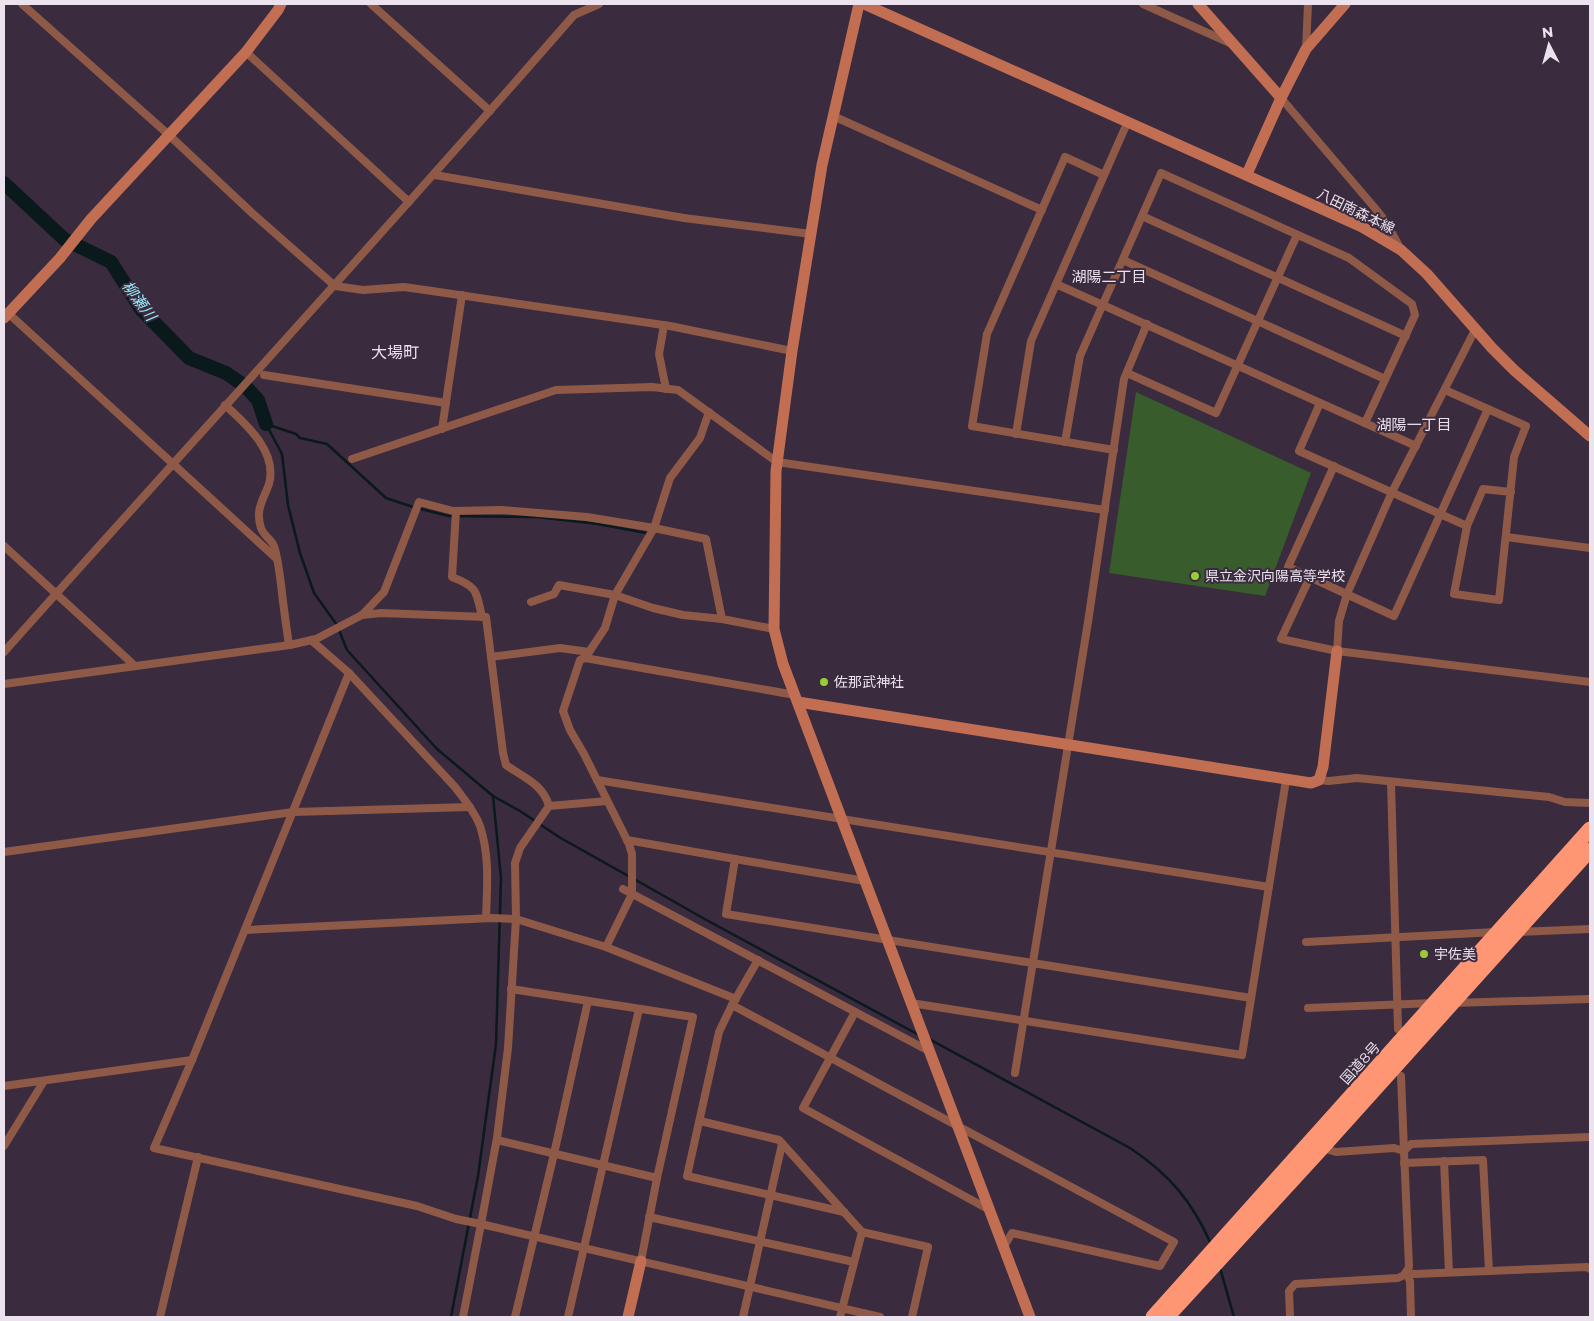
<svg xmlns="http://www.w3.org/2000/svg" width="1594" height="1321" font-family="Montserrat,'Noto Sans JP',sans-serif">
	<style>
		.green { fill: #385c2b }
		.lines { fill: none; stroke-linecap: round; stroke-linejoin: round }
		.stream { stroke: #0a191c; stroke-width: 2.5 }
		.river { stroke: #0a191c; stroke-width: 14 }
		.street { stroke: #8f5948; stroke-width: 8 }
		.secondary { stroke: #c26e52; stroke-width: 11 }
		.highway { stroke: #fe9573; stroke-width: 15 }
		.poi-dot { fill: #99cb36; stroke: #3a2b3e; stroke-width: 2 }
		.labels { text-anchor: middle; stroke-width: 4; stroke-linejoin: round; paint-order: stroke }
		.street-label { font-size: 14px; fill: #ebe2ee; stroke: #3a2b3e }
		.poi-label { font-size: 14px; fill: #ebe2ee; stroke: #3a2b3e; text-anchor: start }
		.neighbourhood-label { font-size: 15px; fill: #ebe2ee; stroke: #3a2b3e }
		.water-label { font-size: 15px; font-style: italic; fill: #99ecfa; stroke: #3a2b3e }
		.quarter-label { font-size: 16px; fill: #ebe2ee; stroke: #3a2b3e }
	</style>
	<rect width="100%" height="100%" fill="#3a2b3e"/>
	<!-- green -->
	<polygon class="green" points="1136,392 1311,473 1265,596 1109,573"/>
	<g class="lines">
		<!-- stream -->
		<g class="stream">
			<polyline points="266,424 282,454 288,505 300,553 314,593 337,625 347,650 437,749 493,796 520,811 559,837 630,877"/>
			<polyline points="266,424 296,434 300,438 327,444 386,498 413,507 449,516 537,517 598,524 646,533"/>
			<polyline points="634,879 710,922 919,1035"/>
			<path d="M 929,1039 L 1130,1148 C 1169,1174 1192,1201 1211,1244"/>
			<polyline points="1220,1268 1234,1317"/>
			<polyline points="451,1317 478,1176 496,1044 501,878 493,796"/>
		</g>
		<!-- river -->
		<polyline class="river" points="4,183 64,239 111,262 141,309 189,358 226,373 245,386 258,400 266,424"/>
		<!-- street -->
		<g class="street">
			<polyline points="22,4 170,136 252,213 335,286 363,290 404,287 432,291 670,326 792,351"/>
			<polyline points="371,4 490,111"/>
			<polyline points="1143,4 1230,43"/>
			<polyline points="1306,49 1308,4"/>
			<polyline points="246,52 409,202"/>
			<polyline points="1281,98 1374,207 1386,222 1400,248"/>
			<polyline points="833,116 1042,210"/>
			<polyline points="435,175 684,218 811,234"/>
			<polyline points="1104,175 1065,157 987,334 972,426 1114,450"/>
			<polyline points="1142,216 1406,336"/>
			<polyline points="1123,260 1385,379"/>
			<polyline points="1056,284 1416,446"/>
			<polyline points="8,313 277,559"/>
			<polyline points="664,325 659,354 666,389"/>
			<polyline points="1127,373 1216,413 1297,235"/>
			<polyline points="264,375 446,403"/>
			<polyline points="1445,390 1526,426 1514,457 1499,600 1454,594 1467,526 1483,489 1511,492"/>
			<polyline points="1320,403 1299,451 1467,526"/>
			<path d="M 225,405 C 246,424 278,452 269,484 C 263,501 255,509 261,528 C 263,535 271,539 274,546 C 278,558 279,571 281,584 C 283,604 286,624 289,645"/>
			<polyline points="442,429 462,295"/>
			<polyline points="1016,434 1031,341 1128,121"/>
			<polyline points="1065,442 1080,356 1161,173 1349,258 1412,304 1415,315 1365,423"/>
			<polyline points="352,459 556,390 652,387 678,390 777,462 1105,510"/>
			<polyline points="1334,466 1288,567 1394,616 1488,409"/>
			<path d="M 456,511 L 452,577 C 478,587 476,591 482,617"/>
			<polyline points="1506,537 1590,548"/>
			<polyline points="4,546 135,666"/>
			<polyline points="1310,577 1281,639 1337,651 1590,682"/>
			<polyline points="531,602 554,594 559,585 615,595 653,608 683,615 722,619"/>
			<path d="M 362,615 L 381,613 L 486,617 L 503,753 L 506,765 C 523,777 543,784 549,806 L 520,848 L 515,863 L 516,919 L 508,1048 L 497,1138 L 481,1224 L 880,1317"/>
			<path d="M 311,640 L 349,673 L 455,787 C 464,799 475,812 480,826 C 490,856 487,888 486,918"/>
			<polyline points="1337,651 1339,621 1347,594 1392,492 1476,328"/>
			<path d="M 4,652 C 194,439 387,230 574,15 L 599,4"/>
			<polyline points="491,657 560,648 589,652"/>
			<polyline points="585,658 795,695"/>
			<polyline points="349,673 192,1060 154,1148 417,1206 456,1219 481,1224 463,1317"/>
			<polyline points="4,684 290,645 316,639 362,615 384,592 419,502 453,511 502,510 587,517 654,528 706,539 722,619 774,629"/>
			<polyline points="597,780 1269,887"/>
			<polyline points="1319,780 1329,781 1357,778 1549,797 1565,802 1590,803"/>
			<polyline points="1391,782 1398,1029"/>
			<polyline points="549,806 607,801"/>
			<polyline points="627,840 735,859"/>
			<polyline points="4,852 293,812 470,807"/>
			<polyline points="865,881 735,859 726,914 1251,998"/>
			<polyline points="623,889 929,1051"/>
			<polyline points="245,930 492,918 516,919 606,947 736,999"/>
			<polyline points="1518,932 1590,929"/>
			<polyline points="1306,942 1496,932"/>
			<polyline points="606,947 632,894 632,854 629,844 584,754 570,730 563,711 580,660 585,658 605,628 615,595 654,528 670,478 700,438 709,412"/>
			<polyline points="758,960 732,1005 719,1032 687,1176 844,1212"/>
			<polyline points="511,989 693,1017 657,1178 641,1261"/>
			<polyline points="911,1003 1242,1055 1286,780"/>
			<polyline points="1453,1003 1590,999"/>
			<polyline points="732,1005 1174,1242 1160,1266 1012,1233 1003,1248"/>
			<polyline points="1308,1008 1434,1003"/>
			<polyline points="855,1012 803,1108 988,1209"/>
			<polyline points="1015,1073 1088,622 1124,379 1147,324"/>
			<polyline points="1401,1076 1404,1151"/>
			<polyline points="4,1086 192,1060"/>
			<polyline points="700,1121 779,1140 862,1232 840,1317"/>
			<polyline points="497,1140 657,1178"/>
			<polyline points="4,1146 44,1081"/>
			<polyline points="1404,1151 1411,1144 1590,1137"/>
			<polyline points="1444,1161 1449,1272"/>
			<polyline points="1404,1163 1483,1160 1489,1271"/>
			<polyline points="649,1217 854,1262"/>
			<polyline points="862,1232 928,1247 912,1317"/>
			<polyline points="1406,1273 1415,1274 1587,1267 1590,1269"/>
			<polyline points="1406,1273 1410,1281 1411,1317"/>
			<polyline points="160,1317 198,1157"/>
			<polyline points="515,1317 554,1154 588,1001"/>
			<polyline points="568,1317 639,1009"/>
			<polyline points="743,1317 782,1144"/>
			<polyline points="1290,1317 1289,1291 1295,1284 1398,1278 1404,1275 1409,1267 1404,1151 1394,1148 1336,1152 1322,1148"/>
		</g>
		<!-- secondary -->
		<g class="secondary">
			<polyline points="859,4 822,165 792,351 776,471 774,629 783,664 1030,1317"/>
			<polyline points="864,4 1362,227 1401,250 1427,274 1492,348 1514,370 1590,436"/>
			<polyline points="1198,4 1281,98"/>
			<polyline points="1247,174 1281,98 1306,49 1345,4"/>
			<polyline points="4,318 60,258 91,219 246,52 278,10 281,4"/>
			<polyline points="798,702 1311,783 1319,780 1323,767 1337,651"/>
			<polyline points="628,1317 641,1261"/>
		</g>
		<!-- highway -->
		<g class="highway">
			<polyline points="1153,1317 1590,829"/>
			<polyline points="1167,1317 1322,1148 1590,850"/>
		</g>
	</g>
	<!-- markers -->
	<g class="poi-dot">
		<circle cx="1195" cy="576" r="5"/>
		<circle cx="824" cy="682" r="5"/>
		<circle cx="1424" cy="954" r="5"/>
	</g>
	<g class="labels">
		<!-- street labels -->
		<g class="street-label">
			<text transform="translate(1356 211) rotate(26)" y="5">八田南森本線</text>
			<text transform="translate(1360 1063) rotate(-48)" y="5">国道8号</text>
		</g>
		<!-- poi labels -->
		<g class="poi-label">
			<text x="1205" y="581">県立金沢向陽高等学校</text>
			<text x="834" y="687">佐那武神社</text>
			<text x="1434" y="959">宇佐美</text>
		</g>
		<!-- neighbourhood labels -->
		<g class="neighbourhood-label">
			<text x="1109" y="282">湖陽二丁目</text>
			<text x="1414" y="430">湖陽一丁目</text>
		</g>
		<!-- water labels -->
		<g class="water-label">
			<text transform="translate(139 301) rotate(53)" y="5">柳瀬川</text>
		</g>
		<!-- quarter labels -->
		<g class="quarter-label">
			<text x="395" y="358">大場町</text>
		</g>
	</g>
	<!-- border -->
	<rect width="1594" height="1321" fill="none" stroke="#ebe2ee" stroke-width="10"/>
	<!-- north arrow -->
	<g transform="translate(1549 45) rotate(354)" stroke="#3a2b3e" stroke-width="4" paint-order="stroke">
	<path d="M0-4L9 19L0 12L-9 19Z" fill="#ebe2ee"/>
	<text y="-8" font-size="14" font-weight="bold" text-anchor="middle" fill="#ebe2ee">N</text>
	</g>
</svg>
